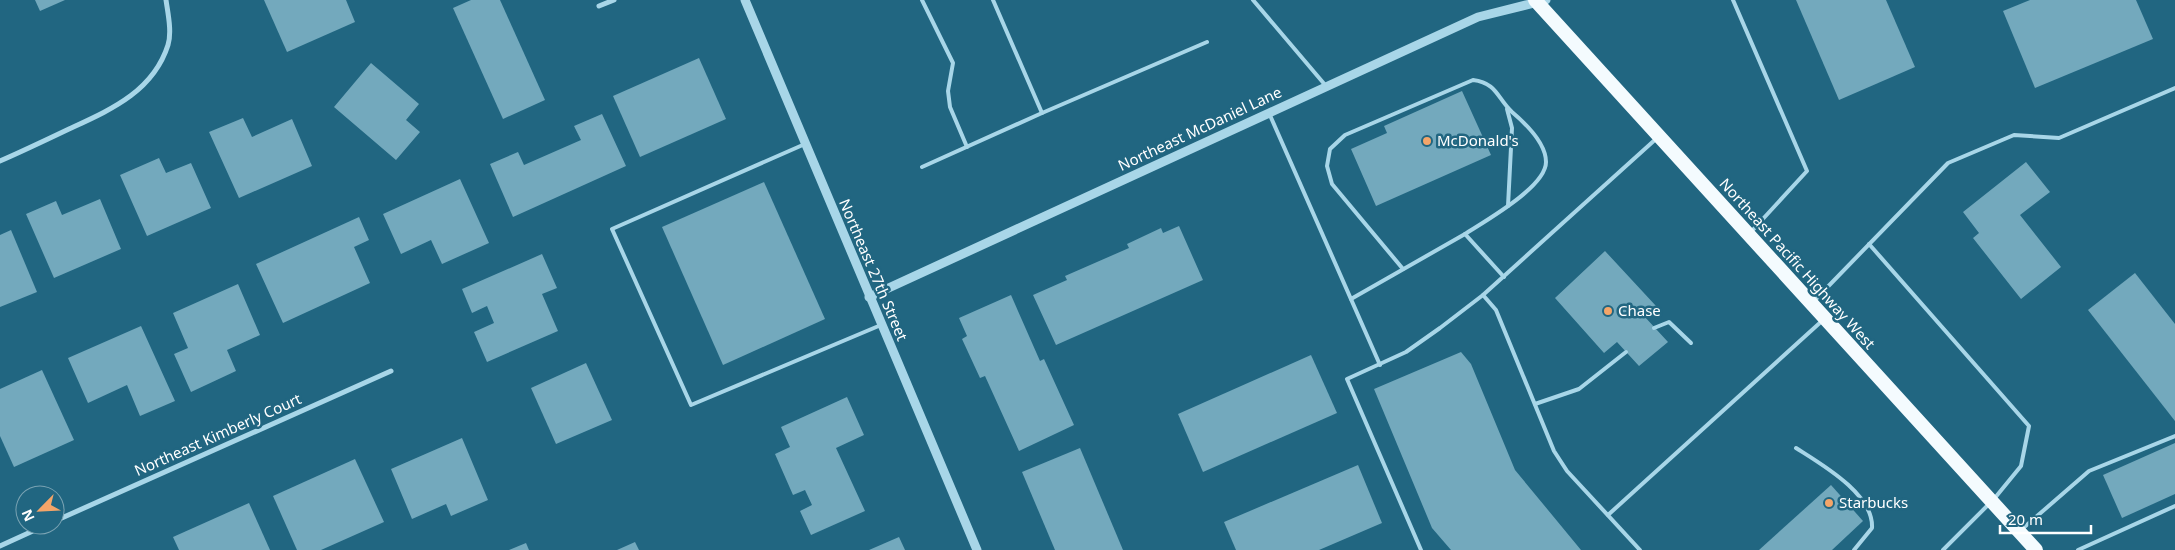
<svg xmlns="http://www.w3.org/2000/svg" width="2175" height="550" font-family="'Noto Sans',sans-serif">
	<style>
		.building { fill: #73a9bd }
		.lines { fill: none; stroke-linecap: round; stroke-linejoin: round }
		.service { stroke: #a8d6e8; stroke-width: 4 }
		.minor { stroke: #a8d6e8; stroke-width: 5 }
		.tertiary { stroke: #a8d6e8; stroke-width: 9 }
		.trunk { stroke: #f4fbfe; stroke-width: 14 }
		.poi-dot { fill: #f4a569; stroke: #216681; stroke-width: 2 }
		.labels { text-anchor: middle; stroke-width: 5; stroke-linejoin: round; paint-order: stroke }
		.street-label { font-size: 15px; fill: #fff; stroke: #216681 }
		.poi-label { font-size: 15px; fill: #fff; stroke: #216681; text-anchor: start }
	</style>
	<rect width="100%" height="100%" fill="#216681"/>
	<!-- building -->
	<g class="building">
		<polygon points="35,0 65,0 40,11"/>
		<polygon points="264,0 346,0 355,22 287,52"/>
		<polygon points="471,0 500,0 545,100 503,119 453,8"/>
		<polygon points="1796,0 1886,0 1915,67 1839,100"/>
		<polygon points="2030,0 2136,0 2153,39 2035,88 2003,11"/>
		<polygon points="699,58 726,119 640,157 613,96"/>
		<polygon points="371,63 419,104 406,120 420,132 396,160 334,107"/>
		<polygon points="1462,91 1491,155 1376,206 1351,149 1387,133 1384,126"/>
		<polygon points="602,114 626,166 513,217 490,164 518,152 524,165 581,140 574,126"/>
		<polygon points="243,118 252,137 292,119 312,166 239,198 209,132"/>
		<polygon points="159,158 166,173 191,163 211,208 147,236 120,175"/>
		<polygon points="2026,162 2050,192 2020,215 2061,267 2021,299 1973,238 1979,233 1963,212"/>
		<polygon points="460,179 489,243 442,264 431,240 401,254 383,214"/>
		<polygon points="764,182 825,319 723,365 662,227"/>
		<polygon points="100,199 121,249 54,278 26,214 56,201 62,215"/>
		<polygon points="359,217 369,240 354,247 370,283 283,323 256,264"/>
		<polygon points="1179,226 1203,280 1056,345 1033,295 1067,280 1065,276 1129,248 1127,244 1161,228 1163,233"/>
		<polygon points="11,230 37,292 0,307 0,235"/>
		<polygon points="1605,251 1656,306 1644,316 1668,342 1639,366 1617,342 1604,353 1555,298"/>
		<polygon points="542,254 557,288 542,294 558,331 487,362 474,332 494,323 487,306 472,313 462,289"/>
		<polygon points="2135,273 2175,324 2175,421 2088,310"/>
		<polygon points="238,284 260,335 227,350 236,371 191,392 174,354 188,348 173,313"/>
		<polygon points="1011,295 1040,361 1044,359 1074,425 1019,451 985,376 980,378 962,339 967,336 959,318"/>
		<polygon points="141,326 175,401 140,416 127,385 88,403 68,358"/>
		<polygon points="1461,352 1471,364 1515,470 1581,550 1451,550 1432,528 1374,389"/>
		<polygon points="1311,355 1337,413 1203,472 1178,414"/>
		<polygon points="586,363 612,420 556,444 531,388"/>
		<polygon points="42,370 74,440 14,467 0,436 0,389"/>
		<polygon points="847,397 864,435 836,448 865,511 811,535 800,511 812,505 805,490 793,495 775,454 790,447 781,427"/>
		<polygon points="462,438 488,500 451,516 446,504 412,519 391,469"/>
		<polygon points="2175,443 2175,494 2122,518 2103,475"/>
		<polygon points="1080,448 1123,550 1055,550 1022,472"/>
		<polygon points="355,459 384,522 321,550 297,550 273,496"/>
		<polygon points="1358,465 1382,523 1319,550 1236,550 1224,522"/>
		<polygon points="1831,485 1863,521 1832,550 1759,550"/>
		<polygon points="249,503 270,550 179,550 173,537"/>
		<polygon points="899,537 905,550 869,550"/>
		<polygon points="635,542 639,550 617,550"/>
		<polygon points="526,543 529,550 509,550"/>
	</g>
	<g class="lines">
		<!-- service -->
		<g class="service">
			<polyline points="922,0 953,63 948,91 950,107 967,147"/>
			<polyline points="993,0 1042,113 1207,42"/>
			<polyline points="1253,0 1326,86"/>
			<polyline points="1733,0 1807,171 1750,233"/>
			<polyline points="1507,109 1512,128 1508,206"/>
			<polyline points="1269,113 1380,365"/>
			<polyline points="805,144 612,229 691,405 881,325"/>
			<polyline points="922,167 1042,113"/>
			<polyline points="1869,244 2029,426 2021,466 1994,499"/>
			<path d="M 1403,269 L 1332,184 L 1327,166 L 1330,149 L 1345,135 L 1473,80 C 1497,83 1497,98 1512,112 C 1525,123 1546,143 1546,162 C 1546,187 1485,221 1465,234"/>
			<polyline points="1483,295 1496,310 1554,451 1567,471 1640,550"/>
			<polyline points="1351,299 1465,234 1504,277"/>
			<polyline points="1813,302 1948,163 2014,135 2059,138 2175,88"/>
			<polyline points="1654,328 1669,322 1691,343"/>
			<polyline points="1535,404 1579,389 1626,352"/>
			<path d="M 1796,448 C 1821,464 1874,494 1872,528 L 1854,550"/>
			<polyline points="1608,515 1823,320"/>
			<polyline points="2021,530 2089,471 2175,436"/>
			<polyline points="1421,550 1347,379 1406,352 1440,328 1483,295 1657,138"/>
			<polyline points="1943,550 1989,504"/>
			<polyline points="2078,550 2175,506"/>
		</g>
		<!-- minor -->
		<g class="minor">
			<polyline points="599,6 614,0"/>
			<path d="M 0,161 C 23,151 46,140 69,129 C 110,110 153,92 168,45 C 172,32 168,14 166,0"/>
			<polyline points="55,521 391,371"/>
			<polyline points="0,546 46,525"/>
		</g>
		<!-- tertiary -->
		<g class="tertiary">
			<polyline points="745,0 977,550"/>
			<polyline points="869,297 1478,17 1546,0"/>
		</g>
		<!-- trunk -->
		<polyline class="trunk" points="1535,0 2036,550"/>
	</g>
	<!-- markers -->
	<g class="poi-dot">
		<circle cx="1427" cy="141" r="5"/>
		<circle cx="1608" cy="311" r="5"/>
		<circle cx="1829" cy="503" r="5"/>
	</g>
	<g class="labels">
		<!-- street labels -->
		<g class="street-label">
			<text transform="translate(1200 129) rotate(-25)" y="5">Northeast McDaniel Lane</text>
			<text transform="translate(1797 264) rotate(48)" y="5">Northeast Pacific Highway West</text>
			<text transform="translate(873 270) rotate(67)" y="5">Northeast 27th Street</text>
			<text transform="translate(218 435) rotate(-24)" y="5">Northeast Kimberly Court</text>
		</g>
		<!-- poi labels -->
		<g class="poi-label">
			<text x="1437" y="146">McDonald's</text>
			<text x="1618" y="316">Chase</text>
			<text x="1839" y="508">Starbucks</text>
		</g>
	</g>
	<!-- north arrow -->
	<g transform="translate(40 510) rotate(246)"><circle r="24" fill="#216681" stroke="#7aa3b3"/>
	<path d="M0-4L9 19L0 12L-9 19Z" fill="#f4a569"/>
	<text y="-8" font-size="14" font-weight="bold" text-anchor="middle" fill="#ffffff">N</text>
	</g>
	<!-- scale -->
	<path d="M2000 525v8h91v-8" fill="none" stroke="#ffffff" stroke-width="2.5"/>
	<text x="2008" y="525" font-size="15" fill="#ffffff" stroke="#216681" stroke-width="4" paint-order="stroke">20 m</text>
</svg>
